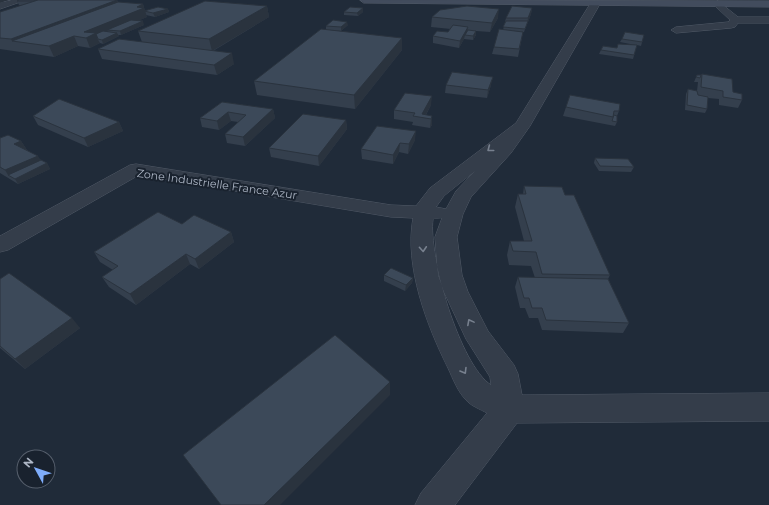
<svg xmlns="http://www.w3.org/2000/svg" width="769" height="505" font-family="Montserrat,sans-serif">
	<style>
		.lines { fill: none; stroke-linecap: round; stroke-linejoin: round }
		.street-casing { stroke: #515a67; stroke-width: 1 }
		.secondary-casing { stroke: #515a67; stroke-width: 1 }
		.street { fill: #343d4a; fill-rule: evenodd }
		.secondary { fill: #424c5d; fill-rule: evenodd }
		.wall { fill: #343f4d }
		.shaded-wall { fill: #2a333e }
		.building { fill: #3c4959; stroke: #2a333e }
		.oneway { stroke: #77808e }
		.labels { text-anchor: middle; stroke-width: 4; stroke-linejoin: round; paint-order: stroke }
		.street-label { font-size: 11px; fill: #aeb7c6; stroke: #19222e }
	</style>
	<rect width="100%" height="100%" fill="#202b39"/>
	<g class="lines">
		<!-- street casing -->
		<g class="street-casing">
			<g id="street">
				<polygon points="12,0 26,0 0,9 0,3"/>
				<path d="M 595,1 L 600,4 L 530,126 L 511,153 L 471,197 L 463,214 L 457,237 L 462,275 L 468,292 L 488,331 L 514,365 L 518,374 L 522,395 L 769,393 L 769,421 L 517,423 L 455,505 L 415,505 L 421,493 L 487,413 C 480,409 471,406 466,400 C 458,392 453,379 448,368 C 427,326 404,266 413,218 L 391,217 L 139,175 L 8,250 L 0,252 L 0,236 L 130,165 L 136,164 L 391,205 L 416,206 L 430,188 L 516,123 L 590,4 ZM 475,171 L 456,191 L 446,209 L 436,207 L 444,196 ZM 442,218 L 435,237 L 438,275 L 444,292 L 466,339 L 490,377 L 491,385 C 460,365 428,256 433,219 Z"/>
				<polygon points="718,1 738,17 769,17 769,23 738,23 735,27 731,28 676,33 671,30 676,27 728,22 730,20 713,4"/>
			</g>
		</g>
		<!-- secondary casing -->
		<g class="secondary-casing">
			<polygon id="secondary" points="360,0 769,1 769,7 364,3"/>
		</g>
		<!-- street -->
		<use href="#street" class="street"/>
		<!-- secondary -->
		<use href="#secondary" class="secondary"/>
	</g>
	<!-- wall -->
	<g class="wall">
		<polygon points="117,0 118,2 143,4 145,11 168,9 169,12 155,17 146,15 147,17 137,21 144,25 121,35 118,35 119,36 103,44 100,43 90,48 78,46 54,57 0,49 0,12 23,5 19,5 17,1"/>
		<polygon points="267,6 269,17 213,51 234,64 217,75 102,59 98,49 142,42 138,31"/>
		<polygon points="532,8 531,14 524,32 523,32 518,57 492,54 494,47 503,30 506,18"/>
		<polygon points="344,12 363,12 358,16 344,15"/>
		<polygon points="432,17 498,18 490,32 476,31 476,35 473,40 464,39 459,48 433,43 433,36 448,32 451,29 431,27"/>
		<polygon points="348,25 341,31 326,30 326,26"/>
		<polygon points="644,35 641,46 637,45 633,59 599,54 601,50 635,45 620,42 622,39"/>
		<polygon points="402,38 402,50 355,109 257,95 254,81"/>
		<polygon points="702,74 733,92 742,100 738,108 719,105 719,99 708,98 707,109 705,113 685,110 686,94 688,89 697,91 698,82 694,82 697,75 701,75"/>
		<polygon points="446,85 491,85 487,98 445,93"/>
		<polygon points="570,95 619,111 617,116 617,122 615,126 563,116"/>
		<polygon points="222,102 273,109 275,118 245,146 227,143 225,134 238,122 231,121 219,130 202,127 200,118"/>
		<polygon points="431,105 426,115 432,116 432,125 430,128 412,125 413,122 394,119 394,110"/>
		<polygon points="33,116 119,122 123,131 88,147 38,125"/>
		<polygon points="346,120 347,129 319,166 271,157 269,148"/>
		<polygon points="0,138 21,141 27,150 41,160 47,163 50,169 18,184 0,173"/>
		<polygon points="415,140 408,154 399,152 393,164 362,159 361,149"/>
		<polygon points="595,158 634,167 631,172 599,171 594,163"/>
		<polygon points="524,186 610,275 608,279 629,323 623,333 542,330 538,318 529,318 525,308 520,308 515,287 518,277 535,278 531,266 509,265 507,255 510,241 524,241 515,207 518,194 523,194"/>
		<polygon points="182,224 231,232 234,242 199,269 190,264 136,305 109,287 102,277 113,270 100,262 94,252"/>
		<polygon points="384,275 413,278 412,283 405,291 384,281"/>
		<polygon points="0,279 80,328 25,369 0,348"/>
	</g>
	<!-- shaded-wall -->
	<g class="shaded-wall">
		<polygon points="0,0 8,0 0,3"/>
		<polygon points="117,0 121,10 12,41 11,39"/>
		<polygon points="143,4 147,17 114,31 107,30 109,33 97,38 100,43 90,48 84,32"/>
		<polygon points="267,6 269,17 212,51 209,39"/>
		<polygon points="363,8 363,12 358,16 357,13"/>
		<polygon points="532,8 531,14 527,25 528,18"/>
		<polygon points="168,9 169,12 155,17 153,13"/>
		<polygon points="499,9 498,18 490,32 492,23"/>
		<polygon points="143,21 144,25 121,35 120,31"/>
		<polygon points="347,22 348,25 341,31 341,27"/>
		<polygon points="468,27 467,34 465,35 464,39 459,48 460,41"/>
		<polygon points="476,31 476,35 473,40 473,36"/>
		<polygon points="117,33 119,36 103,44 102,40"/>
		<polygon points="74,36 78,46 54,57 49,46"/>
		<polygon points="402,38 402,50 355,109 354,95"/>
		<polygon points="232,53 234,64 217,75 214,65"/>
		<polygon points="493,77 491,85 487,98 488,90"/>
		<polygon points="432,96 431,105 424,118 422,114"/>
		<polygon points="273,109 275,118 245,146 243,137"/>
		<polygon points="228,112 231,121 219,130 217,121"/>
		<polygon points="432,116 432,125 430,128 431,119"/>
		<polygon points="346,120 347,129 319,166 318,156"/>
		<polygon points="119,122 123,131 88,147 84,138"/>
		<polygon points="416,131 415,140 408,154 409,144"/>
		<polygon points="21,141 27,150 14,144"/>
		<polygon points="400,143 399,152 393,164 393,155"/>
		<polygon points="38,156 44,165 8,175 5,170"/>
		<polygon points="47,163 50,169 18,184 15,179"/>
		<polygon points="231,232 234,242 199,269 195,259"/>
		<polygon points="186,254 190,264 136,305 130,294"/>
		<polygon points="413,278 412,283 405,291 406,285"/>
		<polygon points="72,318 80,328 25,369 15,359"/>
		<polygon points="390,382 390,395 280,505 264,505"/>
	</g>
	<!-- building -->
	<g class="building">
		<polygon points="19,0 38,0 34,1 17,1"/>
		<polygon points="38,0 117,0 11,39 0,38 0,12"/>
		<polygon points="205,1 267,6 209,39 138,31"/>
		<polygon points="118,2 143,4 137,7 144,8 84,32 96,33 86,38 74,36 49,46 12,41"/>
		<polygon points="467,6 499,9 492,23 432,17 440,10"/>
		<polygon points="512,6 532,8 528,18 506,18"/>
		<polygon points="158,7 168,9 153,13 144,11"/>
		<polygon points="350,7 363,8 357,13 344,12"/>
		<polygon points="131,20 143,21 120,31 107,30"/>
		<polygon points="333,20 347,22 341,27 326,26"/>
		<polygon points="506,21 528,21 525,29 503,27"/>
		<polygon points="453,25 468,27 460,41 433,36 437,31 448,32"/>
		<polygon points="321,29 402,38 354,95 254,81"/>
		<polygon points="499,29 523,32 519,49 494,47"/>
		<polygon points="468,30 476,31 473,36 465,35"/>
		<polygon points="103,31 117,33 102,40 98,39 96,34"/>
		<polygon points="625,32 644,35 642,42 622,39"/>
		<polygon points="119,39 232,53 214,65 98,49"/>
		<polygon points="618,44 637,45 634,55 601,50 603,46 617,48"/>
		<polygon points="452,72 493,77 488,90 446,85"/>
		<polygon points="702,74 732,79 733,92 742,94 742,100 723,97 723,91 701,87"/>
		<polygon points="697,75 701,75 700,78 696,77"/>
		<polygon points="688,89 697,91 698,95 708,97 707,109 687,105"/>
		<polygon points="405,93 432,96 422,114 432,116 431,119 413,116 415,113 394,110"/>
		<polygon points="570,95 620,104 619,111 614,111 613,117 566,107"/>
		<polygon points="59,99 119,122 84,138 33,116"/>
		<polygon points="222,102 273,109 243,137 225,134 246,115 228,112 217,121 200,118"/>
		<polygon points="303,114 346,120 318,156 269,148"/>
		<polygon points="614,115 617,116 617,122 612,121"/>
		<polygon points="377,126 416,131 409,144 400,143 393,155 361,149"/>
		<polygon points="8,135 21,141 14,144 38,156 5,170 0,167 0,138"/>
		<polygon points="595,158 628,159 634,167 600,166"/>
		<polygon points="41,160 47,163 15,179 8,175"/>
		<polygon points="524,186 562,187 565,195 574,195 610,275 542,274 536,252 513,251 510,241 532,241 518,194 526,194"/>
		<polygon points="158,212 182,224 194,215 231,232 195,259 186,254 130,294 102,277 118,266 94,252"/>
		<polygon points="391,268 413,278 406,285 384,275"/>
		<polygon points="9,273 72,318 15,359 0,346 0,279"/>
		<polygon points="518,277 608,279 629,323 546,320 542,308 532,308 529,298 524,298"/>
		<polygon points="335,335 390,382 264,505 221,505 183,455"/>
	</g>
	<!-- one-way arrows -->
	<defs><path id="oneway-chevron" d="M-2-3.5L2.5 0L-2 3.5" fill="none" stroke-width="1.6" stroke-linecap="round" stroke-linejoin="round"/></defs>
	<g class="oneway">
		<use href="#oneway-chevron" transform="translate(490 149) rotate(142)"/>
		<use href="#oneway-chevron" transform="translate(423 249) rotate(86)"/>
		<use href="#oneway-chevron" transform="translate(470 322) rotate(-118)"/>
		<use href="#oneway-chevron" transform="translate(464 371) rotate(59)"/>
	</g>
	<g class="labels">
		<!-- street labels -->
		<g class="street-label">
			<text transform="translate(217 184) rotate(8)" y="4">Zone Industrielle France Azur</text>
		</g>
	</g>
	<!-- north arrow -->
	<g transform="translate(36 469) rotate(310)"><circle r="19" fill="#19222e" stroke="#555e6b"/>
	<path d="M0-3L7 15L0 10L-7 15Z" fill="#7fadfb"/>
	<text y="-6" font-size="11" font-weight="bold" text-anchor="middle" fill="#aeb7c6">N</text>
	</g>
</svg>
